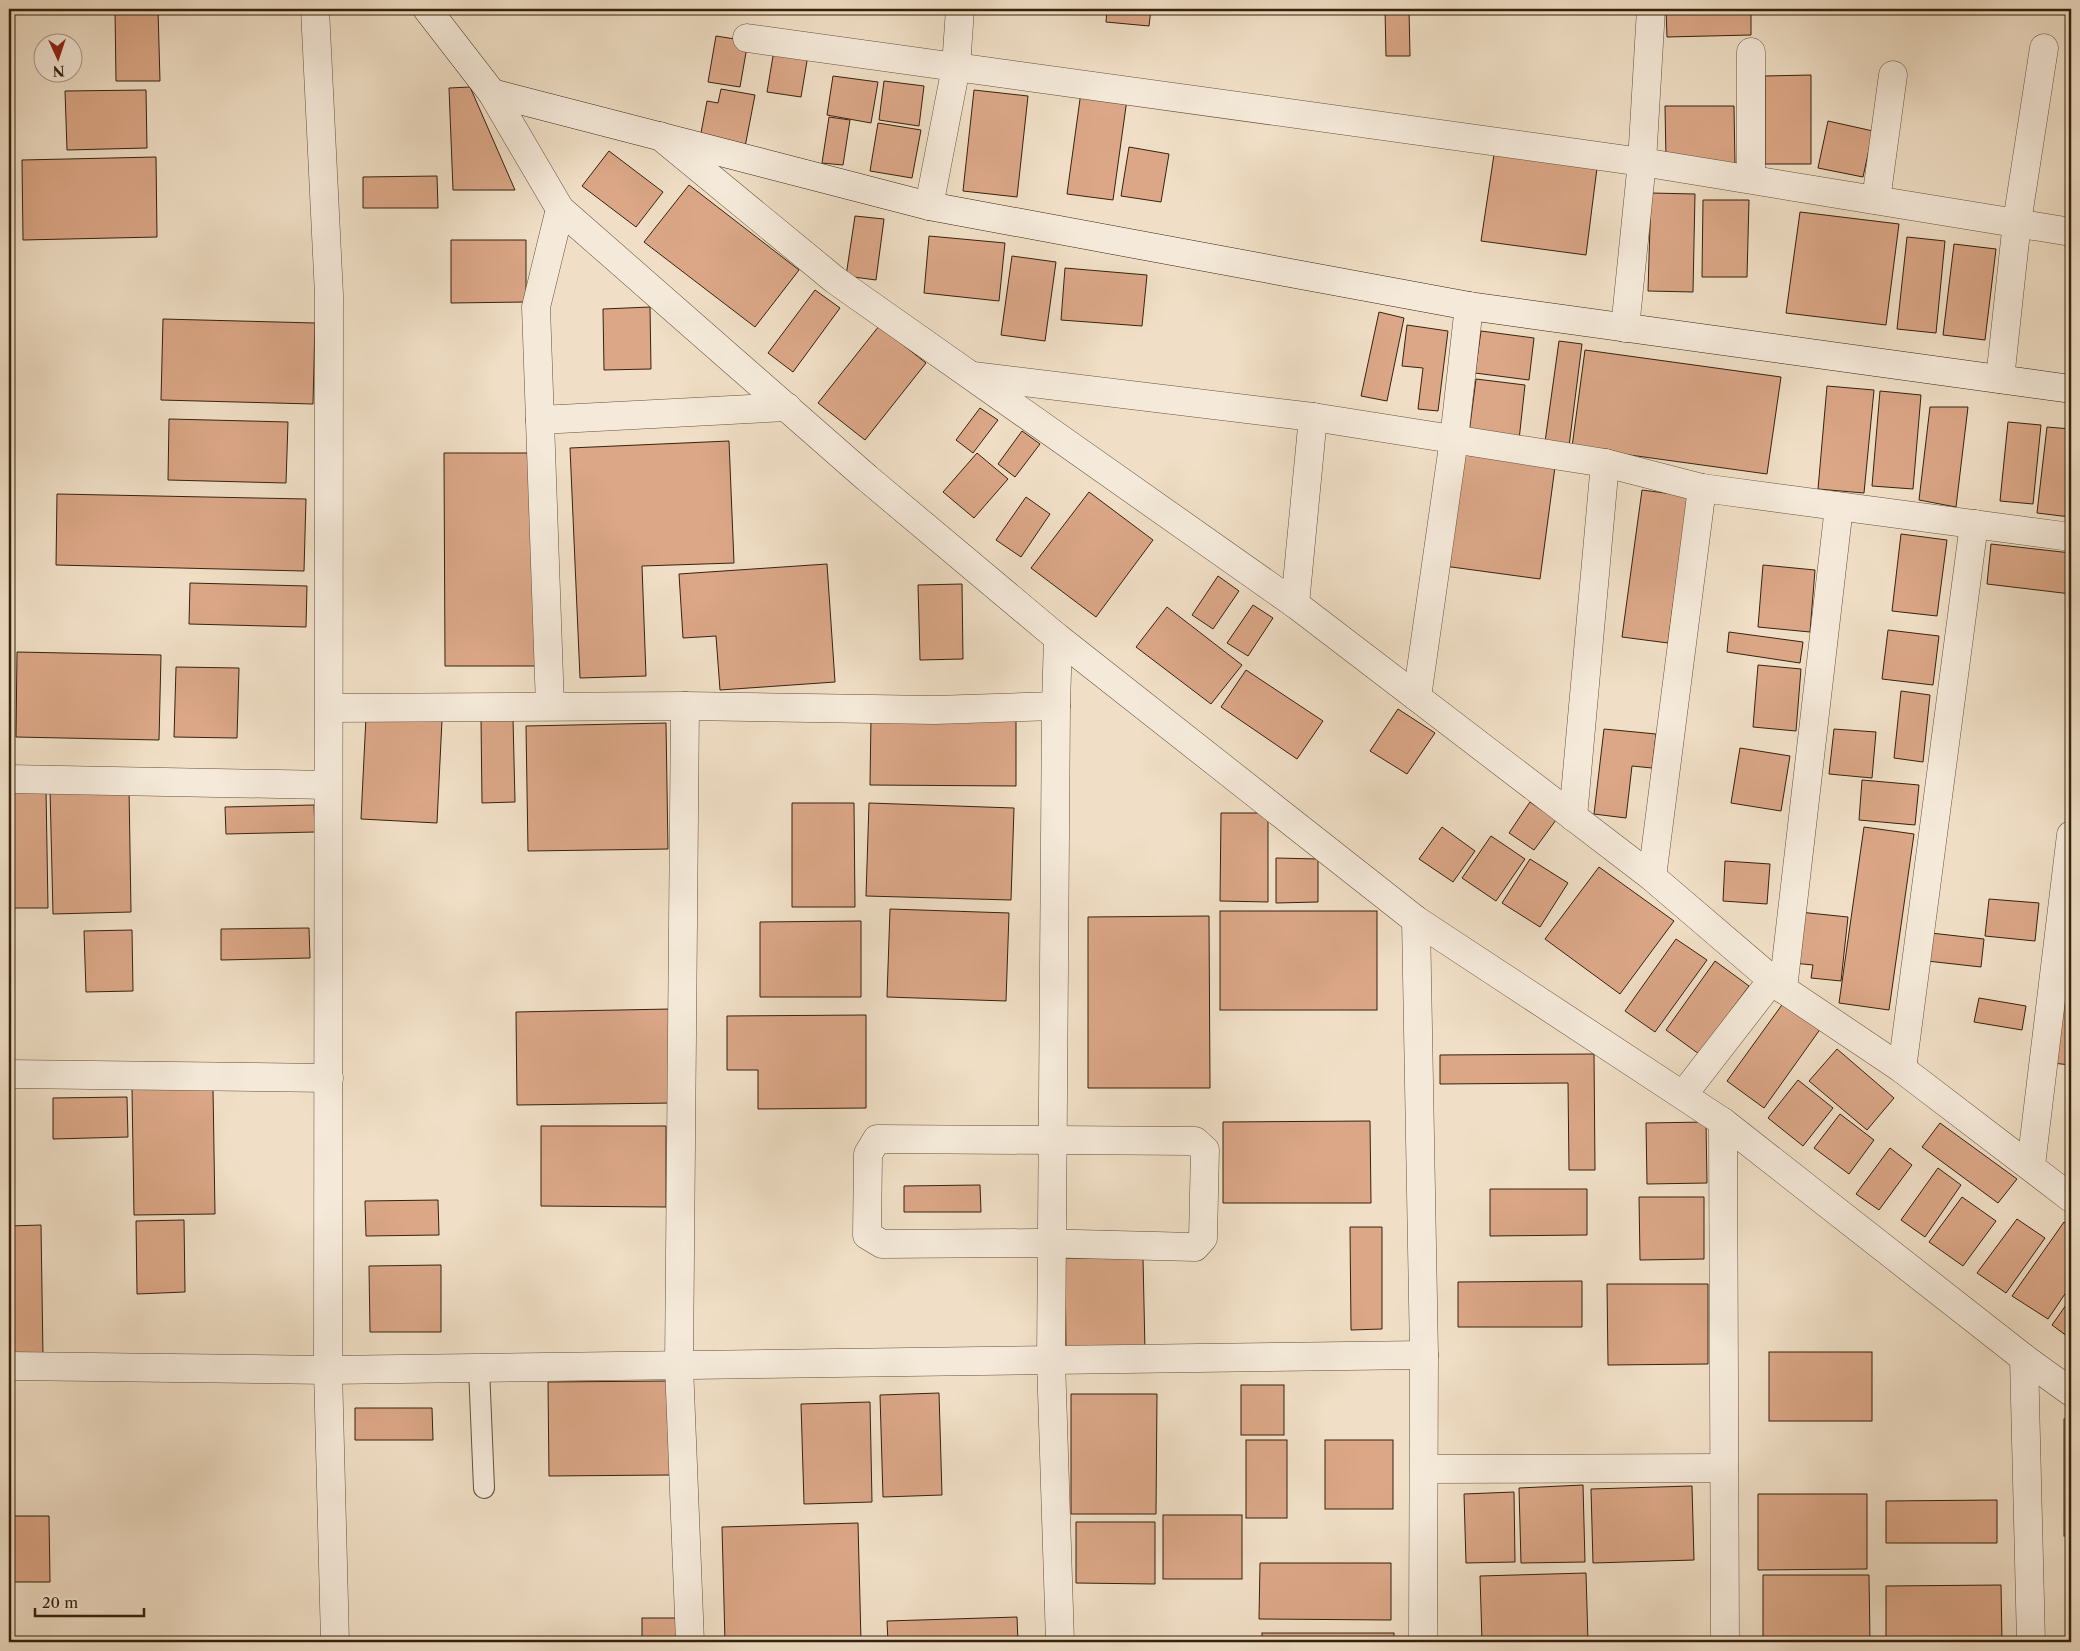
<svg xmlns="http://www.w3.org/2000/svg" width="2080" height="1651" font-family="'Libre Caslon Text',serif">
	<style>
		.building { fill: #dba787; stroke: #36220d }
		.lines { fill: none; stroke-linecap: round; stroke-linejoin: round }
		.lane-casing { stroke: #64513b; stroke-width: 22 }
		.street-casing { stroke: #64513b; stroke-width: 29 }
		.secondary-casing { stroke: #36220d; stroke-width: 29 }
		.lane { stroke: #f5eada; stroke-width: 20 }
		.street { stroke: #f5eada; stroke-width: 28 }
		.secondary { stroke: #f5eada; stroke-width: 28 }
	</style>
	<rect width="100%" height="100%" fill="#f0dfc6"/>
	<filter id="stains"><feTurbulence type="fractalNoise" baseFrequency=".004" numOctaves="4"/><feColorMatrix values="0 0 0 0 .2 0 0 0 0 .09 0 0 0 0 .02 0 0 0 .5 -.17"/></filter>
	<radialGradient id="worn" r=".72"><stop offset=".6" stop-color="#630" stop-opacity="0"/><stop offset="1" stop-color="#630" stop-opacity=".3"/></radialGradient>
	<!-- building -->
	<g class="building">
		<polygon points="1107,9 1151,9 1149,26 1106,22"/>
		<polygon points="1385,9 1409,9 1410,56 1386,56"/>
		<polygon points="1666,9 1751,9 1751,35 1667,37"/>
		<polygon points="158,10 160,81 116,81 115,11"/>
		<polygon points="716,36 748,41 740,87 708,82"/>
		<polygon points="775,44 809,49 801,97 767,92"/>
		<polygon points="1811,75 1811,164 1765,164 1765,76"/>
		<polygon points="833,76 878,82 871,123 827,115"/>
		<polygon points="884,81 924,86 919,126 879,120"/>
		<polygon points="470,87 515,190 453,190 449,88"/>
		<polygon points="721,89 755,95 745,147 700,138 707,101 718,103"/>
		<polygon points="146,90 147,148 67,150 65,91"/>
		<polygon points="974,90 1028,96 1017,197 963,191"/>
		<polygon points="1081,92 1127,99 1113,200 1067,194"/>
		<polygon points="1665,106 1734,106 1735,165 1666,160"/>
		<polygon points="829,117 850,120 843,165 822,163"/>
		<polygon points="1828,121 1873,131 1863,177 1818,168"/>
		<polygon points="878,123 921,130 912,178 870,171"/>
		<polygon points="1129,147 1169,154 1161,202 1121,196"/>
		<polygon points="1495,148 1598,160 1586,255 1481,241"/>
		<polygon points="609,151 663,192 636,227 582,186"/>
		<polygon points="156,157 157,237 23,240 22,160"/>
		<polygon points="437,176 438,208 363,208 363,177"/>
		<polygon points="689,185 799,270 755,327 644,242"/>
		<polygon points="1651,193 1695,194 1693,292 1648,291"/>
		<polygon points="1703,200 1749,200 1747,277 1702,277"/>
		<polygon points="1800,212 1899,224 1886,325 1786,313"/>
		<polygon points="855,216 884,219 876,280 846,276"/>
		<polygon points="929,236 1005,243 999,301 924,293"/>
		<polygon points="1907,237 1945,241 1936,333 1897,329"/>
		<polygon points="451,240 526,240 526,302 451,303"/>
		<polygon points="1954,244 1996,249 1985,340 1943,335"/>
		<polygon points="1012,256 1056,262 1045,341 1001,335"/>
		<polygon points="1065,268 1147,275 1142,326 1061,320"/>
		<polygon points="815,290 840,308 793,372 768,353"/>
		<polygon points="650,307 651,369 604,370 603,309"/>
		<polygon points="1379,312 1404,318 1387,401 1361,396"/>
		<polygon points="163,319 315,323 313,404 161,400"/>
		<polygon points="1407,325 1448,331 1438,411 1418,409 1423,368 1402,366"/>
		<polygon points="879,326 926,363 865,440 818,403"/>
		<polygon points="1481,331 1534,338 1529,380 1475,373"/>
		<polygon points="1559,341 1582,344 1569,446 1545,442"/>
		<polygon points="1585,350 1781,377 1767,474 1572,447"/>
		<polygon points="1476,379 1525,385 1519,440 1469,433"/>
		<polygon points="1827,386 1874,390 1864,493 1818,489"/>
		<polygon points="1880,391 1921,395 1913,489 1872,486"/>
		<polygon points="1930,407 1968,407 1956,507 1919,500"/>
		<polygon points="980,408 998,420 973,453 956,440"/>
		<polygon points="169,419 288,422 286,483 168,480"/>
		<polygon points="2008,422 2041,425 2033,504 2000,501"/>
		<polygon points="2047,427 2071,429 2070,517 2037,513"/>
		<polygon points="1022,431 1040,444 1015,477 998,464"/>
		<polygon points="729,441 734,563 642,566 646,676 580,678 570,448"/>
		<polygon points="444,453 534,453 535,666 445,666"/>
		<polygon points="977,453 1008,479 974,518 943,492"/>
		<polygon points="1459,454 1555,467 1540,579 1444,566"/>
		<polygon points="1642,490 1688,496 1668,643 1622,637"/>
		<polygon points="1089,492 1153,540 1096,617 1031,568"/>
		<polygon points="57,494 306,499 304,571 56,565"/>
		<polygon points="1026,497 1050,514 1021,557 996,540"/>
		<polygon points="1901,534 1947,540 1937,616 1892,611"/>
		<polygon points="1991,544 2071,553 2071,594 1987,584"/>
		<polygon points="827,564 835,682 720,690 716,636 683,638 679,574"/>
		<polygon points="1763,565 1815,570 1810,632 1758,627"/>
		<polygon points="1218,576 1239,591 1213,629 1192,615"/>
		<polygon points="190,583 307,586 306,627 189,624"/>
		<polygon points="962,584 963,659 920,660 918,585"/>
		<polygon points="1253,605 1273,618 1248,656 1227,643"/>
		<polygon points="1167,607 1242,665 1211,704 1136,647"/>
		<polygon points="1888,630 1939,636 1933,685 1882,679"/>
		<polygon points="1729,632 1803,642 1800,663 1727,652"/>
		<polygon points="17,652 161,655 159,740 16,737"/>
		<polygon points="1758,665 1801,669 1796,731 1753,727"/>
		<polygon points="176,667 239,668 237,738 174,737"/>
		<polygon points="1246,670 1323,721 1297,759 1221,707"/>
		<polygon points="1901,691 1930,695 1923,762 1894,758"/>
		<polygon points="1398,709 1435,733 1407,774 1370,751"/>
		<polygon points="366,717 442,720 437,823 361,819"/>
		<polygon points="871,717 1016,718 1016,786 870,785"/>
		<polygon points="481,718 513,718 515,802 482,803"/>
		<polygon points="666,723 668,849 528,851 526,726"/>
		<polygon points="1604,729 1656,734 1652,768 1632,766 1626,818 1594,814"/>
		<polygon points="1834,729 1876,732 1872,778 1829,774"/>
		<polygon points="1740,748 1790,756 1781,811 1731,803"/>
		<polygon points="1862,780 1919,785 1915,825 1859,820"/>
		<polygon points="129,788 131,912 53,914 50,789"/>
		<polygon points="46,790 48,908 9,908 9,791"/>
		<polygon points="1530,802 1556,820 1534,850 1509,833"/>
		<polygon points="792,803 854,803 855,907 792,907"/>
		<polygon points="869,803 1014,808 1011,900 866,896"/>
		<polygon points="314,805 315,832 226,834 225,807"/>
		<polygon points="1221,813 1268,813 1268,902 1220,901"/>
		<polygon points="1442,827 1475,851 1453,882 1419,859"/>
		<polygon points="1864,827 1914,834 1889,1010 1839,1003"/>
		<polygon points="1491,836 1525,859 1496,901 1462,878"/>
		<polygon points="1276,858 1318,859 1318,902 1276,903"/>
		<polygon points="1530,859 1568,883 1540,927 1502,903"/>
		<polygon points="1725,861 1770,864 1767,904 1723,901"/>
		<polygon points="1599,867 1674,921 1620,994 1545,939"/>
		<polygon points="1989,899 2039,903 2035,941 1985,936"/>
		<polygon points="890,909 1009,913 1006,1001 887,997"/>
		<rect x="1220" y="911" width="157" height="99"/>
		<polygon points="1799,912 1848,917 1841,981 1811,978 1813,965 1793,963"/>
		<polygon points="1209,916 1210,1088 1088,1088 1088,917"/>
		<polygon points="861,921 861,997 760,997 760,922"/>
		<polygon points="309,928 310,958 221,960 221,929"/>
		<polygon points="132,930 133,991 86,992 84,931"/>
		<polygon points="1931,933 1984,939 1981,967 1927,961"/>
		<polygon points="1676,939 1707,960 1655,1032 1625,1011"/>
		<polygon points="1715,961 1749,986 1699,1054 1666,1030"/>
		<polygon points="1979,998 2026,1006 2022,1030 1974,1022"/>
		<polygon points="1784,1002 1821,1028 1764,1108 1727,1081"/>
		<polygon points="2059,1005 2071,1006 2071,1065 2052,1063"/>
		<polygon points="671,1009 673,1103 517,1105 516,1012"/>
		<polygon points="866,1015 866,1108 758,1109 758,1070 727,1070 727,1016"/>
		<polygon points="1837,1049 1894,1098 1867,1130 1809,1081"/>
		<polygon points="1594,1054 1595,1170 1569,1170 1568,1083 1440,1084 1440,1055"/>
		<polygon points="1798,1080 1833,1108 1803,1146 1768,1118"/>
		<polygon points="213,1088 215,1214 134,1215 132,1089"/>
		<polygon points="127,1097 128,1137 53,1139 53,1098"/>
		<polygon points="1840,1114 1874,1140 1849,1174 1814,1148"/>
		<polygon points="1370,1121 1371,1203 1223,1203 1223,1122"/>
		<polygon points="1706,1122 1707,1183 1647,1184 1646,1123"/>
		<polygon points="1940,1123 2017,1179 1998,1203 1922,1147"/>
		<polygon points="541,1126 666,1126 666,1207 541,1206"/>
		<polygon points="1890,1148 1912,1165 1879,1210 1856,1194"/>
		<polygon points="1938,1168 1961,1185 1925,1237 1901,1220"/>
		<polygon points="980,1185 981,1212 904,1212 904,1186"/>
		<polygon points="1490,1189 1587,1189 1587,1235 1490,1236"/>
		<polygon points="1639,1197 1704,1197 1704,1259 1640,1260"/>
		<polygon points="1962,1197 1996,1221 1963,1266 1929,1242"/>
		<polygon points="438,1200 439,1235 366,1236 365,1201"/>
		<polygon points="2017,1219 2045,1238 2006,1293 1977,1273"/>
		<polygon points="184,1220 185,1292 137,1294 136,1221"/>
		<polygon points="2064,1222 2071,1227 2071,1285 2048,1319 2012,1296"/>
		<polygon points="41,1225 43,1357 9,1357 9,1226"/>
		<polygon points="1350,1227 1382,1227 1382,1329 1351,1330"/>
		<polygon points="1065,1258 1143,1258 1145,1351 1066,1351"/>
		<polygon points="441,1265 441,1332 370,1332 369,1266"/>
		<polygon points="1582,1281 1582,1327 1458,1327 1458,1282"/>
		<polygon points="1607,1284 1708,1284 1708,1364 1608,1365"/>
		<polygon points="2071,1298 2071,1339 2052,1325"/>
		<rect x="1769" y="1352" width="103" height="69"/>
		<polygon points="669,1381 670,1475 549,1476 548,1382"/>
		<rect x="1241" y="1385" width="43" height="50"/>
		<polygon points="939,1393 942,1495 883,1497 880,1395"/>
		<polygon points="1071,1394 1157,1394 1156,1514 1071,1514"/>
		<polygon points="870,1402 872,1502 804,1504 801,1404"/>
		<polygon points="355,1408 432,1408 433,1440 355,1440"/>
		<rect x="2064" y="1419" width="7" height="117"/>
		<rect x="1246" y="1440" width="41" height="78"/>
		<rect x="1325" y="1440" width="68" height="69"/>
		<polygon points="1583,1485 1585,1562 1521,1563 1519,1488"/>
		<polygon points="1692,1486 1694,1560 1593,1563 1591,1489"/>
		<polygon points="1514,1492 1515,1562 1466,1563 1464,1494"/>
		<polygon points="1758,1494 1867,1494 1867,1569 1758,1570"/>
		<polygon points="1997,1500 1997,1543 1886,1543 1886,1501"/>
		<rect x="1163" y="1515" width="79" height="64"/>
		<polygon points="9,1516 49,1516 50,1582 9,1582"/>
		<polygon points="1076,1522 1155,1522 1155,1584 1076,1583"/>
		<polygon points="858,1523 861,1642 725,1642 722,1527"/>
		<polygon points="1260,1563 1391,1563 1391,1620 1259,1619"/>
		<polygon points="1586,1573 1588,1642 1482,1642 1480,1576"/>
		<polygon points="1763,1575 1869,1575 1870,1642 1763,1642"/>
		<polygon points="2001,1585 2002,1642 1886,1642 1886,1586"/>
		<polygon points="1017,1617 1018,1642 888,1642 887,1621"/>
		<rect x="642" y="1618" width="34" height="24"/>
		<rect x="1262" y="1633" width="132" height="9"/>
		<polygon points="1712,1638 1712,1642 1666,1642 1666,1639"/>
	</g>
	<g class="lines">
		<!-- lane casing -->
		<g class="lane-casing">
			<polyline id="lane" points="479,1368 484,1488"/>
		</g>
		<!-- street casing -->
		<g class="street-casing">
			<g id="street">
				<polyline points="315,9 329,295 328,1370 335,1642"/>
				<polyline points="747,38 1642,162 2071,232"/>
				<polyline points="492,93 560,209 867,478 1058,638 1416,920 1723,1122 2024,1358 2071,1392"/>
				<polyline points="660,136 835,280 1295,604 1652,877 1783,989 1902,1069 2071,1198"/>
				<polyline points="1751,179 1751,52"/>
				<polyline points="1876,200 1893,75"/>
				<polyline points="929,206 956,67 960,9"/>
				<polyline points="1625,328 1642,162 1651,9"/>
				<polyline points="973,376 1313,417 1605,463 1702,488 2071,537"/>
				<polyline points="2000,379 2017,222 2044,48"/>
				<polyline points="540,420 787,407"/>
				<polyline points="1295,604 1313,417"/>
				<polyline points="1417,697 1454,439 1469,306"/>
				<polyline points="550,706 536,307 560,209"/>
				<polyline points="685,706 679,1365 690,1642"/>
				<polyline points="1056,706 1058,638"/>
				<polyline points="330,708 685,706 935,710 1056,706 1051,1360 1060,1642"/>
				<polyline points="9,779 328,785"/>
				<polyline points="1573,817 1605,463"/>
				<polyline points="1652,877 1702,488"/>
				<polyline points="1416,920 1424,1355 1423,1642"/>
				<polyline points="1783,989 1839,507"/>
				<polyline points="1902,1069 1974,524"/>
				<polyline points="9,1074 329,1078"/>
				<polyline points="1683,1095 1772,980"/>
				<polyline points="1723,1122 1725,1642"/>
				<polygon points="877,1139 1195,1141 1205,1150 1203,1238 1195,1247 1037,1243 882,1244 867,1235 868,1154"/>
				<polyline points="2031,1165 2071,835"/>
				<polyline points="2024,1358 2031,1642"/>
				<polyline points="9,1366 328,1370 1424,1355"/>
				<polyline points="1424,1469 1724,1468"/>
			</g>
		</g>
		<!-- secondary casing -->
		<g class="secondary-casing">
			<polyline id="secondary" points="427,9 492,93 929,206 1469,306 2071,389"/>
		</g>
		<!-- lane -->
		<use href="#lane" class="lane"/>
		<!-- street -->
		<use href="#street" class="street"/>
		<!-- secondary -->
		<use href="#secondary" class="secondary"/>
	</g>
	<!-- margin -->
	<rect width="2080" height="1651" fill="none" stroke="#f0dfc6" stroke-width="30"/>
	<rect x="10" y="10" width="2060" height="1631" fill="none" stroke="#36220d" stroke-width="2.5"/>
	<rect x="15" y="15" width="2050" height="1621" fill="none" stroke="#36220d"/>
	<!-- north arrow -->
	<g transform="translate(58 58) rotate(177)"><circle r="24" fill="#f5eada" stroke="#a99a88"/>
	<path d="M0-4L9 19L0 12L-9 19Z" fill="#8f2418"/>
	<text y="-8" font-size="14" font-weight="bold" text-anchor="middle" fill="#36220d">N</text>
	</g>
	<!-- scale -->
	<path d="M35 1608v8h109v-8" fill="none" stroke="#36220d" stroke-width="2.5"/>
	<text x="42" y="1608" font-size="15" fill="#36220d" stroke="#f5eada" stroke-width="4" paint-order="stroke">20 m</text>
	<rect width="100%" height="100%" filter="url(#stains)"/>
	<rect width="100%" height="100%" fill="url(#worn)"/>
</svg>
